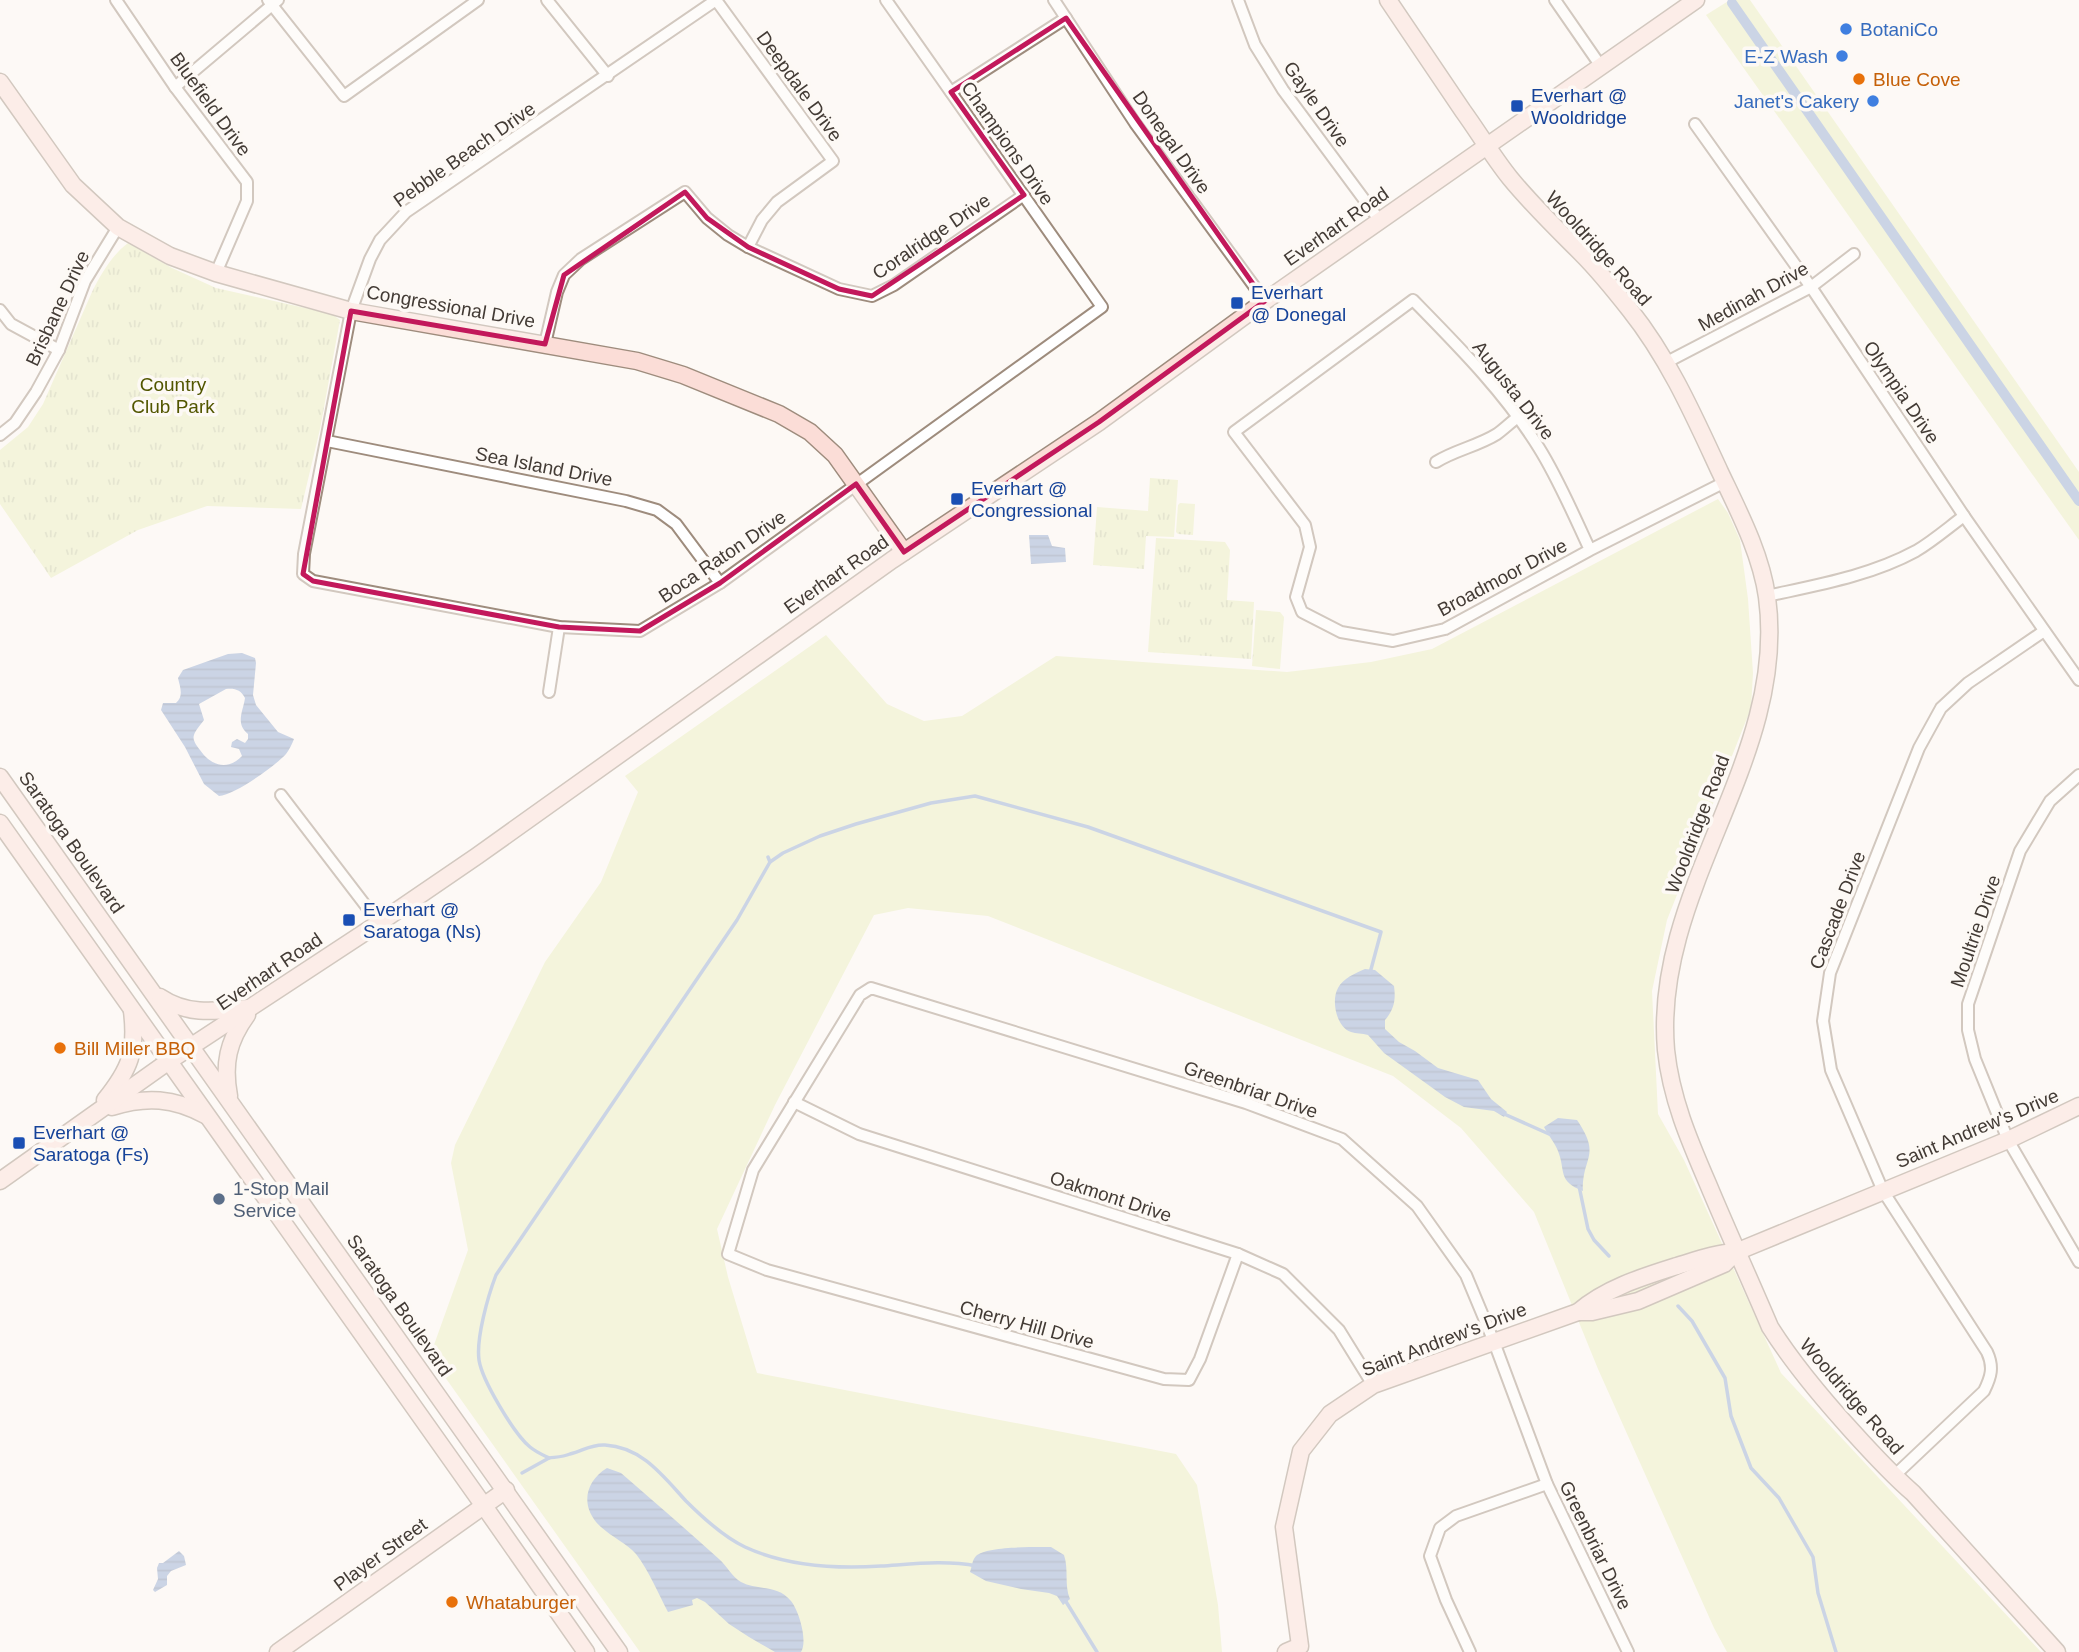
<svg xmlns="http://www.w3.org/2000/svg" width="2079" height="1652" font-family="Arial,sans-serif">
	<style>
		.grass { fill: #e8edbd }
		.park { fill: url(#park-tufts) }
		.water { fill: url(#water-rules); fill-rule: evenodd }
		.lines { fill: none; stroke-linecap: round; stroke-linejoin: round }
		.stream { stroke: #8fa7d1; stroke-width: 3.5 }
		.canal { stroke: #8fa7d1; stroke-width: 10 }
		.street-casing { stroke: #9e8c7d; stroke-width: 14 }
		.secondary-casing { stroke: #9e8c7d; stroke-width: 19 }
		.street { stroke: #fff; stroke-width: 10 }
		.secondary { stroke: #fbddd7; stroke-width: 16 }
		.marked { fill: none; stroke: #c2185b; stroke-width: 5; stroke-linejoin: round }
		.shop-dot { fill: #3f7fe0; stroke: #fdf9f5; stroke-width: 2.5 }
		.food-dot { fill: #e8710a; stroke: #fdf9f5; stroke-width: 2.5 }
		.transit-dot { fill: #1a4fb4; stroke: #fdf9f5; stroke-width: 2.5 }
		.service-dot { fill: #5c6f8a; stroke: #fdf9f5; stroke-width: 2.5 }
		.labels { text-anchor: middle; stroke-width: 7; stroke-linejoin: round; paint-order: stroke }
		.shop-label { font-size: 19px; fill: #366cbe; stroke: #fdf9f5; text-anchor: end }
		.food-label { font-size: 19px; fill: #c56008; stroke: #fdf9f5; text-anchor: start }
		.street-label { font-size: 19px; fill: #433b35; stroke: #fdf9f5 }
		.transit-label { font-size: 19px; fill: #164399; stroke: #fdf9f5; text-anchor: start }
		.park-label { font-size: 19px; fill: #525600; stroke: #fdf9f5 }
		.service-label { font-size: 19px; fill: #4e5e75; stroke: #fdf9f5; text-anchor: start }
	</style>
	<defs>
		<pattern id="park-tufts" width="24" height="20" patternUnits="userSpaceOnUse" patternTransform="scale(1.75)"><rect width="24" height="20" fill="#e8edbd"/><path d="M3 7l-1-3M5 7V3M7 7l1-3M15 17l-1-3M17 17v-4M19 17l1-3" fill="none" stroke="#c8cca3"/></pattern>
		<pattern id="water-rules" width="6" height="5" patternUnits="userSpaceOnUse" patternTransform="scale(1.75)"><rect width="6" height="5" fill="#8fa7d1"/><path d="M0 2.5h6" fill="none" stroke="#7689aa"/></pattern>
	</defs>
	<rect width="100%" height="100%" fill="#fdf9f5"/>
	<!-- grass -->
	<g class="grass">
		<polygon points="1730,0 1750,0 2079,472 2079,540 1706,15"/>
		<polygon points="1718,499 1728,513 1740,540 1748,599 1753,673 1751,708 1667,920 1652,991 1658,1114 1684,1160 1781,1373 2041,1652 1727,1652 1714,1628 1598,1369 1534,1212 1461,1128 1393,1076 988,916 908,908 874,915 775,1105 717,1229 728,1277 757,1373 1176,1454 1197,1485 1218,1605 1222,1652 640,1652 430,1356 468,1250 451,1163 455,1145 545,962 601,882 638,792 625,776 826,635 887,704 924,721 962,716 1056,656 1287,672 1371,662 1432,649"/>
	</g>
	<!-- park -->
	<g class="park">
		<path d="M 128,243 L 172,268 L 216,288 L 332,314 L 340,320 L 320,429 L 301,509 L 207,506 L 138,530 L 51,578 L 0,504 L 0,450 L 28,427 L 43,404 L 92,292 C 101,274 112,255 128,243 Z"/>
		<polygon points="1150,478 1178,480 1174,537 1146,536 1144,569 1093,565 1097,507 1148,511"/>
		<polygon points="1180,503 1195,504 1193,535 1178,534 1176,532 1178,505"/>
		<polygon points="1156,538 1225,542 1230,550 1227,600 1254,602 1251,659 1148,652"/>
		<polygon points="1256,610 1280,612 1284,617 1280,669 1252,666"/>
	</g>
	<!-- water -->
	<g class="water">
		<polygon points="1029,535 1048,535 1052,546 1065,548 1066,562 1031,564"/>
		<path d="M 242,653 L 255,658 L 256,663 L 253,695 L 256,705 L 278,732 L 294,739 C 292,744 289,750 286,754 C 275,766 235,795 219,796 L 204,784 L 185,747 L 161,710 L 163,703 L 176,703 C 184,696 180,687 178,678 L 183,670 L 228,654 ZM 226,689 C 235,688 241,690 245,698 C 243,712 235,723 248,734 L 248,739 L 245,743 L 237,739 L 232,742 L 231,747 L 239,749 L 242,756 C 228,771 211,766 200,750 C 197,746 192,740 194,735 C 195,731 201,724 204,720 L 199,704 Z"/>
		<path d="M 1365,969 L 1375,970 L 1394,986 C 1396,1000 1394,1010 1385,1020 L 1385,1029 L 1399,1042 L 1415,1051 L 1438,1068 L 1478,1080 L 1491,1099 L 1507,1112 L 1504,1117 L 1494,1111 L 1464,1107 L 1445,1097 L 1384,1053 L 1368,1035 C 1362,1033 1356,1034 1351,1032 C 1336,1027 1331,1000 1338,988 C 1343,978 1356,973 1365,969 Z"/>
		<path d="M 1558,1118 L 1577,1120 C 1602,1157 1582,1156 1583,1191 C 1557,1181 1566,1171 1558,1151 C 1555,1143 1548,1135 1544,1127 Z"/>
		<path d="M 607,1468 L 621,1473 C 653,1501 687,1530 719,1559 C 726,1565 733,1578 741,1582 C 758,1591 778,1584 791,1601 C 799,1611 808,1641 801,1652 L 775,1652 L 749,1637 L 729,1624 L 705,1602 L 697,1598 L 692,1600 L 693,1605 L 668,1612 C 658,1593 649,1571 636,1554 C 626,1543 612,1537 601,1527 C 580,1508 584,1482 607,1468 Z"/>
		<path d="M 1051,1547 L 1064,1555 C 1069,1570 1064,1585 1070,1599 L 1063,1605 L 1057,1596 L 1049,1593 L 1021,1589 L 986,1581 L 970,1572 C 972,1567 972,1560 976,1556 C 986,1546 1036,1547 1051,1547 Z"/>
		<polygon points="179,1551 184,1556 186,1565 171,1571 167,1576 167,1585 155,1592 153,1590 158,1579 157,1568 159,1563 163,1563"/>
	</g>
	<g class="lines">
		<!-- stream -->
		<g class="stream">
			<polyline points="768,857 770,862 783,853 820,836 856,824 931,803 975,796 1088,827 1381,932 1370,973"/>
			<path d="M 770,862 L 737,920 L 496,1275 C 488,1296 476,1338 479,1360 C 482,1380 514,1434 530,1447 C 536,1452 543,1455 549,1458 C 556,1457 563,1457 570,1454 C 583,1451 591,1444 605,1445 C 642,1447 663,1476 686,1501 C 702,1517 724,1537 745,1547 C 786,1566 836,1569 881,1566 C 913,1564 945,1560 977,1566"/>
			<polyline points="1502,1113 1549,1134"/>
			<polyline points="1579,1186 1588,1229 1594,1240 1609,1256"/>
			<polyline points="1678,1306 1692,1321 1725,1378 1731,1416 1751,1468 1779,1498 1813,1557 1818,1593 1836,1652"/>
			<polyline points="522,1473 549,1458"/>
			<polyline points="1065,1600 1097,1652"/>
		</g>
		<!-- canal -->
		<polyline class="canal" points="1732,3 2079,501"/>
		<!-- street casing -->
		<g class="street-casing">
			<g id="street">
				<polyline points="116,0 175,87 247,182 247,201 216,273"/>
				<polyline points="268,0 344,96 478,0"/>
				<polyline points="547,0 608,76"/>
				<polyline points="716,0 406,212 380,240 370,259 351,311 304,554 303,574 313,581 559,627 640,631 720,583 1102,307 886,0"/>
				<polyline points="716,0 833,161 777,202 762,220 748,247"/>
				<polyline points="1054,0 1135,123 1265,301"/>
				<polyline points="1238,0 1255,45 1283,90 1380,221"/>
				<polyline points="1555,0 1600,65"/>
				<polyline points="175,87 278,0"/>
				<polyline points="951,92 1066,18"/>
				<polyline points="1695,124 1811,287 1964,516 2079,680"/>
				<polyline points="0,310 11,324 59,350"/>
				<polyline points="545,344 557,292 564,275 581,259 685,192 707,218 728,235 748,247 839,289 872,296 894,285 1024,195"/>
				<polyline points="1667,362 1811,287 1854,254"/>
				<polyline points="0,435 15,423 36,392 59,350 85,281 118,227"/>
				<polyline points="327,441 626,501 657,510 676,524 720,583"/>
				<path d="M 1436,462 C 1455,450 1478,446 1497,434 C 1504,429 1511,422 1518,417"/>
				<path d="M 1590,550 C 1574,516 1559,480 1539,448 C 1505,393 1459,347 1413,300 L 1234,432 L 1305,525 L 1310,547 L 1296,597 L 1302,612 L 1341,632 L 1393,641 L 1445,629 L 1590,550 L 1725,482"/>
				<path d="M 1767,596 C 1817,585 1870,576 1916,551 C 1933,541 1949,527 1964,516"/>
				<polyline points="549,692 559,627"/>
				<polyline points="2079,775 2050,801 2020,851 1968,1004 1968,1030 1975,1059 2008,1140 2079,1262"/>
				<polyline points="281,795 379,923"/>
				<polyline points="794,1102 859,1134 1238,1254 1283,1274 1339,1330 1373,1385"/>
				<polyline points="1238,1254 1200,1359 1189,1380 1164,1379 767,1270 728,1254 753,1170 860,995 871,988 1246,1103 1342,1139 1417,1206 1466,1275 1494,1342 1547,1484 1628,1652"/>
				<path d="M 1893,1477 L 1984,1391 C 1991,1377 1994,1367 1987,1352 L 1883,1191 L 1831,1070 L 1823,1021 L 1830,973 L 1919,748 L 1941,708 L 1968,683 L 2044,631"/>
				<polyline points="1470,1652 1446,1600 1430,1556 1440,1528 1456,1516 1547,1484"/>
			</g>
		</g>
		<!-- secondary casing -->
		<g class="secondary-casing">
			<g id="secondary">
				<path d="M 1388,0 C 1413,37 1438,74 1463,111 C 1479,133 1493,157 1510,178 C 1533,206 1556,228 1582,254 C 1599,271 1615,291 1630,310 C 1669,359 1694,416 1720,472 C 1739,512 1761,554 1767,597 C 1789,758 1652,889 1666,1050 C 1671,1098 1689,1140 1708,1184 C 1728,1232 1750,1280 1770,1327 C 1794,1365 1822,1398 1852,1431 C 1871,1452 1891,1474 1913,1493 L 2057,1652"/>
				<polyline points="0,82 73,185 118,227 170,256 216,273 351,311 637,361 683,375 779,414 810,432 835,455 904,552"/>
				<polyline points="0,777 619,1652"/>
				<polyline points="0,823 484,1506 586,1652"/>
				<path d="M 160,997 C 188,1016 217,1011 249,1008"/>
				<path d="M 229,1096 C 223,1064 228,1041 247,1015"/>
				<path d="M 105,1100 C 130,1069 137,1051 132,1011"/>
				<path d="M 112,1107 C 146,1096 174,1098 205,1115"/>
				<polyline points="0,1181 169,1061 379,923 477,856 892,560 1099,422 1265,301 1696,0"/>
				<polyline points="1578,1312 1592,1312 1638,1301 1724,1264 1736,1252"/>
				<polyline points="278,1652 506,1490"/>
				<path d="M 1286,1652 L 1300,1646 L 1284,1527 L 1301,1451 L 1330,1414 L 1373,1385 L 1578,1312 C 1606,1288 1642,1277 1677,1266 C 1697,1260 1716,1253 1736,1252 L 2008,1140 L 2079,1106"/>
			</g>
		</g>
		<!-- street -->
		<use href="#street" class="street"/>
		<!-- secondary -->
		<use href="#secondary" class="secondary"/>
	</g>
	<!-- marked area -->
	<path d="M0 0H2079V1652H0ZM 1066,18 L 1265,301 L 1099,422 L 904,552 L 856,484 L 720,583 L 640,631 L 559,627 L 313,581 L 303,574 L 351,311 L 545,344 L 564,275 L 685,192 L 707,218 L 748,247 L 839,289 L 872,296 L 1024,195 L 951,92 Z" fill="#fdf9f5" fill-opacity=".55" fill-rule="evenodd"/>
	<path class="marked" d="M 1066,18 L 1265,301 L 1099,422 L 904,552 L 856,484 L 720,583 L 640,631 L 559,627 L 313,581 L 303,574 L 351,311 L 545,344 L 564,275 L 685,192 L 707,218 L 748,247 L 839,289 L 872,296 L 1024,195 L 951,92 Z"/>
	<!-- markers -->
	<g class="shop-dot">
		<circle cx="1846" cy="29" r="7"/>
		<circle cx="1842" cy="56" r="7"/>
		<circle cx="1873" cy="101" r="7"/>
	</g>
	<g class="food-dot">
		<circle cx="1859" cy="79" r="7"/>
		<circle cx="60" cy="1048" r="7"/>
		<circle cx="452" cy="1602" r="7"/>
	</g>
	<g class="transit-dot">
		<rect x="1510" y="99" width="14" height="14" rx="3.5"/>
		<rect x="1230" y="296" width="14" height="14" rx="3.5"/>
		<rect x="950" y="492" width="14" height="14" rx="3.5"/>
		<rect x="342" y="913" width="14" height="14" rx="3.5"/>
		<rect x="12" y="1136" width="14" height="14" rx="3.5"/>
	</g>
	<circle class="service-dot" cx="219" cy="1199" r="7"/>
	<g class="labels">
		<!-- shop labels -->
		<g class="shop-label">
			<text x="1860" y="36" text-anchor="start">BotaniCo</text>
			<text x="1828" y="63">E-Z Wash</text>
			<text x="1859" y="108">Janet's Cakery</text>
		</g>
		<!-- food labels -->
		<g class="food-label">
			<text x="1873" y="86">Blue Cove</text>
			<text x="74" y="1055">Bill Miller BBQ</text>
			<text x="466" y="1609">Whataburger</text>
		</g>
		<!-- street labels -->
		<g class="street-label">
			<text transform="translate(800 86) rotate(54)" y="7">Deepdale Drive</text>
			<text transform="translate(211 104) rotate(54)" y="7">Bluefield Drive</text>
			<text transform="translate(1317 104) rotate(55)" y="7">Gayle Drive</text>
			<text transform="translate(1172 142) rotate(55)" y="7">Donegal Drive</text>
			<text transform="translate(1008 143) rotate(55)" y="7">Champions Drive</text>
			<text transform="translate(464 154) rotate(-35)" y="7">Pebble Beach Drive</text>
			<text transform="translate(1336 226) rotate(-35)" y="7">Everhart Road</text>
			<text transform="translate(931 236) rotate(-34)" y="7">Coralridge Drive</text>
			<text transform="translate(1599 248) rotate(48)" y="7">Wooldridge Road</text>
			<text transform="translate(1753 296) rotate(-29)" y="7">Medinah Drive</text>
			<text transform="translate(451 306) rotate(10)" y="7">Congressional Drive</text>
			<text transform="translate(57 308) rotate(-65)" y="7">Brisbane Drive</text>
			<text transform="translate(1514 390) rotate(52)" y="7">Augusta Drive</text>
			<text transform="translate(1902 392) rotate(56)" y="7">Olympia Drive</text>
			<text transform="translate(544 466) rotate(11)" y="7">Sea Island Drive</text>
			<text transform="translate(722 556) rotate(-34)" y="7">Boca Raton Drive</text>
			<text transform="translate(836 574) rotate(-35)" y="7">Everhart Road</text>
			<text transform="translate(1502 577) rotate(-28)" y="7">Broadmoor Drive</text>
			<text transform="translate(1697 824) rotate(-69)" y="7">Wooldridge Road</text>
			<text transform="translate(72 842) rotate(55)" y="7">Saratoga Boulevard</text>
			<text transform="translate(1837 910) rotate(-69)" y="7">Cascade Drive</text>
			<text transform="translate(1975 931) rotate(-71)" y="7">Moultrie Drive</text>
			<text transform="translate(269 971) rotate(-34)" y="7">Everhart Road</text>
			<text transform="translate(1251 1089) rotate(19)" y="7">Greenbriar Drive</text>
			<text transform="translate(1977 1128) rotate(-23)" y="7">Saint Andrew's Drive</text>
			<text transform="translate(1111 1196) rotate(18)" y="7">Oakmont Drive</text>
			<text transform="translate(400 1305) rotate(55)" y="7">Saratoga Boulevard</text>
			<text transform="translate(1027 1324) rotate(15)" y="7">Cherry Hill Drive</text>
			<text transform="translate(1444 1339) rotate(-21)" y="7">Saint Andrew's Drive</text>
			<text transform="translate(1852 1396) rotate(49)" y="7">Wooldridge Road</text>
			<text transform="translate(1596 1545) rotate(64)" y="7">Greenbriar Drive</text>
			<text transform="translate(380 1554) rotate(-36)" y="7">Player Street</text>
		</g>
		<!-- transit labels -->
		<g class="transit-label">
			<text x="1531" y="102">Everhart @<tspan x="1531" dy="22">Wooldridge</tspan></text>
			<text x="1251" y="299">Everhart<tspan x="1251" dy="22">@ Donegal</tspan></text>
			<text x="971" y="495">Everhart @<tspan x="971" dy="22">Congressional</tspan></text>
			<text x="363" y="916">Everhart @<tspan x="363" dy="22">Saratoga (Ns)</tspan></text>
			<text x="33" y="1139">Everhart @<tspan x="33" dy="22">Saratoga (Fs)</tspan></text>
		</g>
		<!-- park labels -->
		<g class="park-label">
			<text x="173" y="391">Country<tspan x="173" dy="22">Club Park</tspan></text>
		</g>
		<!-- service labels -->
		<g class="service-label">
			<text x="233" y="1195">1-Stop Mail<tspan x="233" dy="22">Service</tspan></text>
		</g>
	</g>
</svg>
